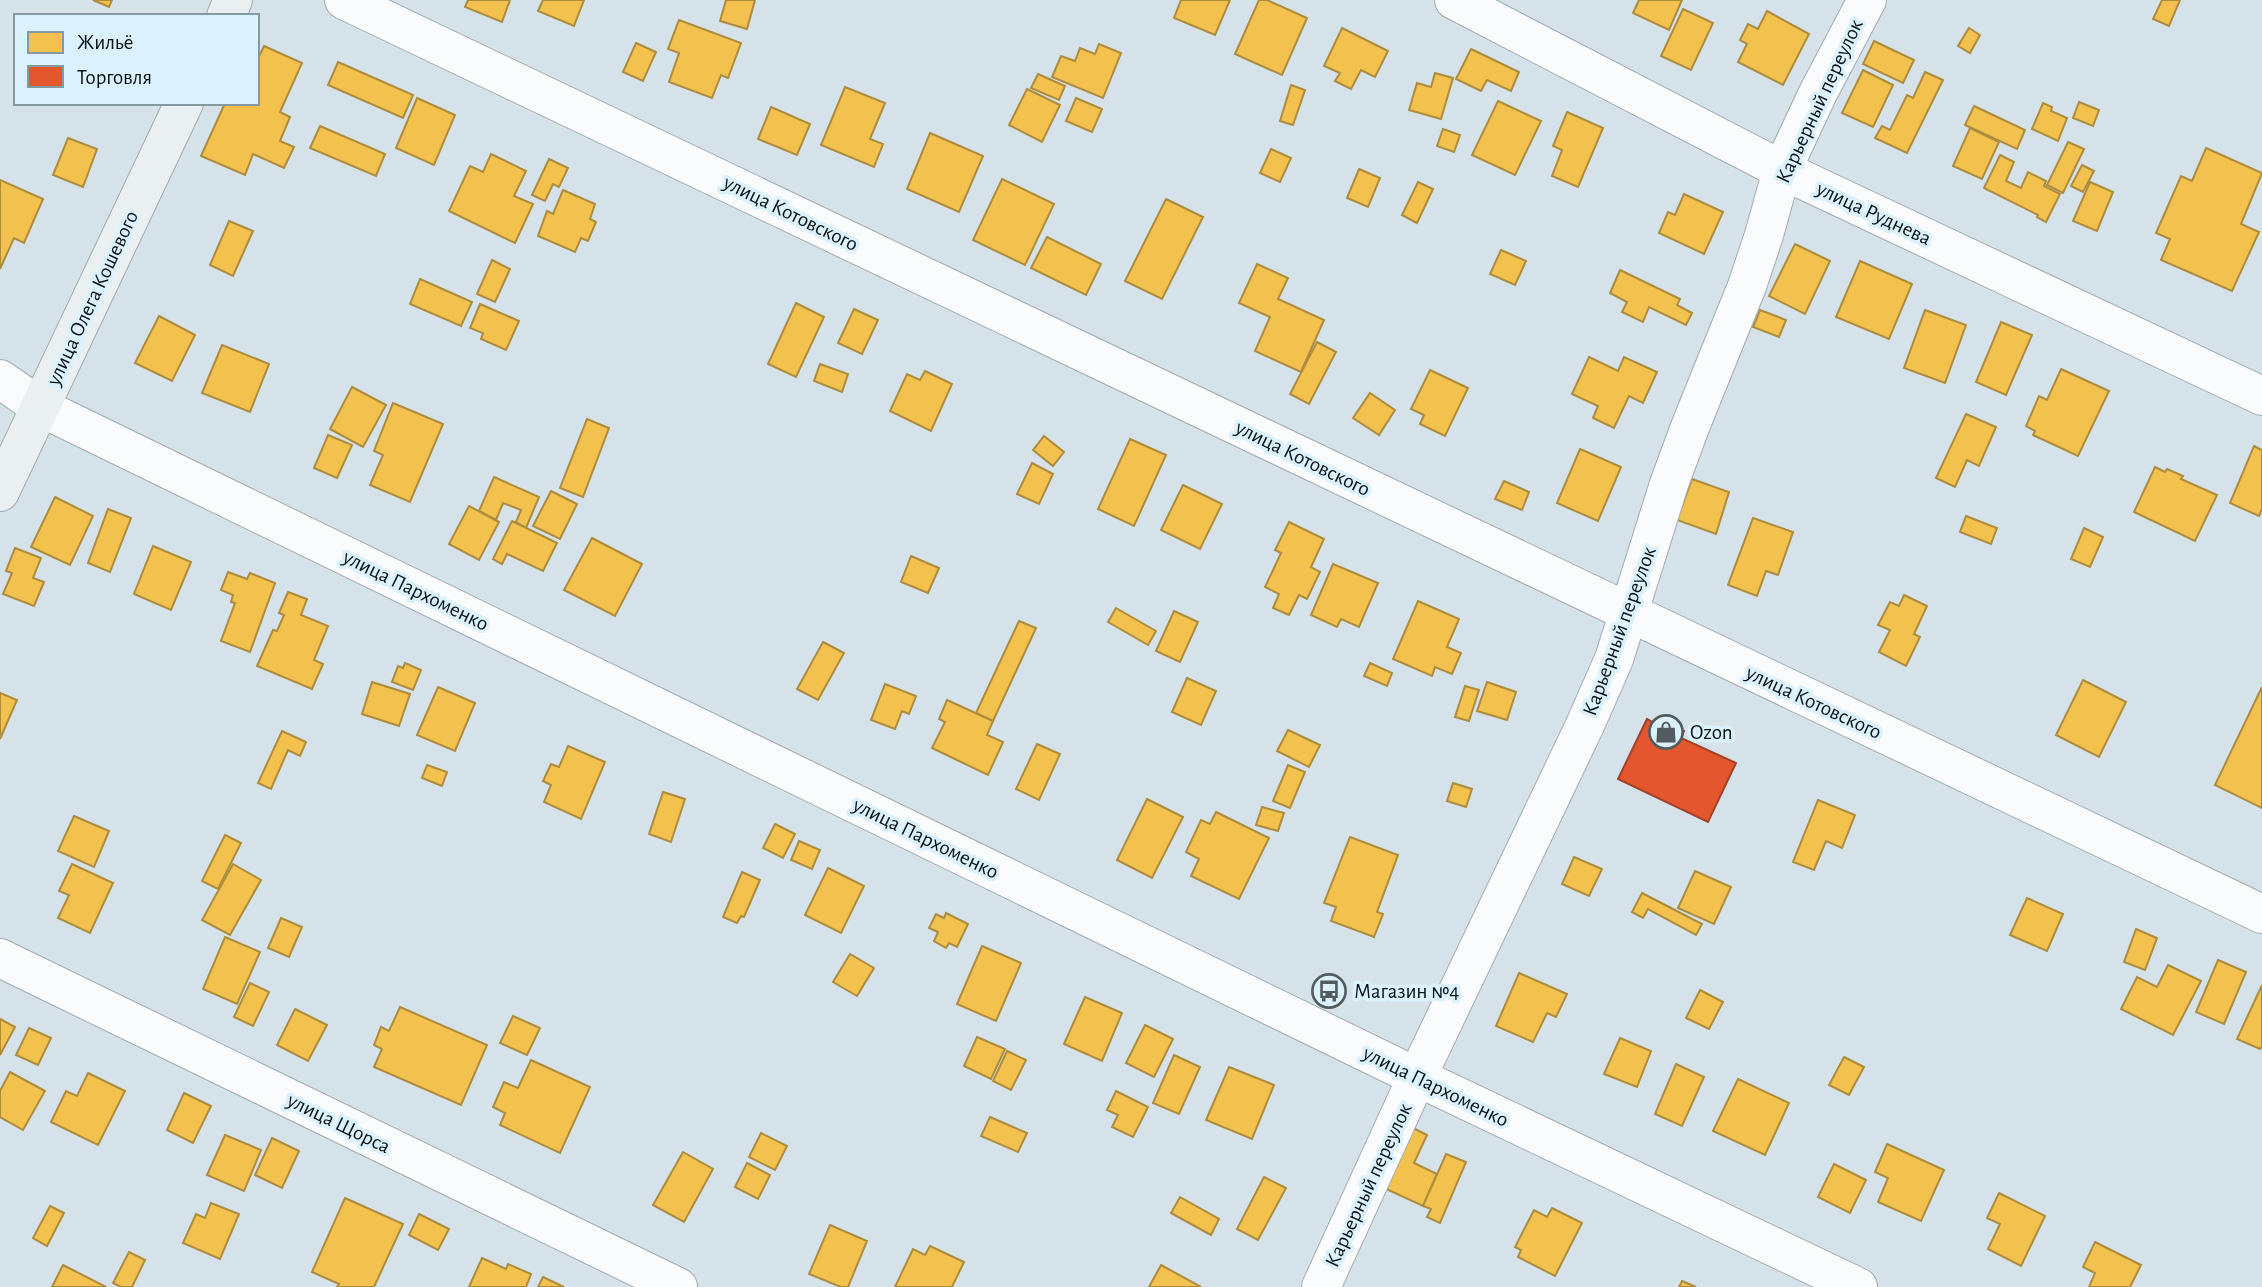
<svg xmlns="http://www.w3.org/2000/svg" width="2262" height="1287" font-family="'Alegreya Sans',sans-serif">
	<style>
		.homes { fill: #f2c14e; stroke: #ad8c3d; stroke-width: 2 }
		.shops { fill: #e4572e; stroke: #a34227; stroke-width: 2 }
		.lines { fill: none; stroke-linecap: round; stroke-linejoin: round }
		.street-casing { stroke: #a2abb0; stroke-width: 40 }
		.secondary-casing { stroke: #a2abb0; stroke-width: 40 }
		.street { stroke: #f9fbfc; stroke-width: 38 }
		.secondary { stroke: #eaeff2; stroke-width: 38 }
		.labels { text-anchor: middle; stroke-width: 7; stroke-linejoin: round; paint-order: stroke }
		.street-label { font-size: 21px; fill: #0b1216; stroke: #dbf2fe }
		.poi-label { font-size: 21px; fill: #0b1216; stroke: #dbf2fe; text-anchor: start }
	</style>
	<rect width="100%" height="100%" fill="#d6e2e9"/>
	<!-- homes -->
	<g class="homes">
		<polygon points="93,0 112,0 109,7"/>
		<polygon points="468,0 510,0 502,22 465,7"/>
		<polygon points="543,0 584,0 574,26 538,11"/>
		<polygon points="726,0 755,0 747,29 720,21"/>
		<polygon points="1181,0 1230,0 1215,35 1174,18"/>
		<polygon points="1259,0 1267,0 1307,18 1282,75 1235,54"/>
		<polygon points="1639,0 1682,0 1669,30 1633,13"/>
		<polygon points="2162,0 2180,0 2169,26 2153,19"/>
		<polygon points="1683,9 1713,23 1691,70 1661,56"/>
		<polygon points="1767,11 1809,34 1783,85 1738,62 1747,44 1740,40 1748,24 1758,29"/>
		<polygon points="679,20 741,43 728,78 721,75 712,98 669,82 679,53 668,49"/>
		<polygon points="1342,28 1388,51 1375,77 1361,70 1351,89 1335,81 1340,73 1324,66"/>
		<polygon points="1969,28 1980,35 1970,53 1958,46"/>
		<polygon points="1874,41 1914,60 1903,83 1863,64"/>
		<polygon points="636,43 656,52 643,81 623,72"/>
		<polygon points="1099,44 1121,53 1103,98 1052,77 1061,56 1075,61 1080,48 1095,54"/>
		<polygon points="264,46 302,63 280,112 290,117 280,141 294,147 284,168 253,154 245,175 201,156 225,103 257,103 257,61"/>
		<polygon points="1471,49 1519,72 1511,91 1487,80 1481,91 1456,79"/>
		<polygon points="338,62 413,95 403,118 328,85"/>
		<polygon points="1863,70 1893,85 1873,127 1842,113"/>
		<polygon points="1925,72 1943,80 1907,153 1875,138 1882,126 1890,130 1907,95 1913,98"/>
		<polygon points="1435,73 1453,78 1441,119 1409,110 1417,83 1431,87"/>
		<polygon points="1038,74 1065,86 1059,100 1031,88"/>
		<polygon points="1291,85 1305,90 1293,125 1280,121"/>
		<polygon points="845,87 885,103 870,139 883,144 874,167 821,145"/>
		<polygon points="1027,89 1060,105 1042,142 1009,125"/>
		<polygon points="417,98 455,115 434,165 396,148"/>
		<polygon points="1076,98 1102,109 1092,132 1066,121"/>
		<polygon points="1498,101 1541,121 1515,175 1472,155"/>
		<polygon points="2079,102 2099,110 2093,126 2073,118"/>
		<polygon points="2043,103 2052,107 2051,111 2067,118 2058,141 2032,129"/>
		<polygon points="1974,106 2025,130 2017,149 1965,125"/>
		<polygon points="771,107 810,124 797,155 758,139"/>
		<polygon points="1567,112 1603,128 1578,187 1552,176 1562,150 1553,146"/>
		<polygon points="320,126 385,154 376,176 310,148"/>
		<polygon points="1970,128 1999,142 1982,179 1953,166"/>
		<polygon points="1443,129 1460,135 1454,152 1437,146"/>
		<polygon points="930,133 983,156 959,212 907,189"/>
		<polygon points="68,138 97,149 83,187 53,175"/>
		<polygon points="2068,142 2084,149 2063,193 2047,185"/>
		<polygon points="2206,148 2262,173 2241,224 2259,232 2232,291 2161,260 2170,239 2156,233 2181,176 2192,181"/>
		<polygon points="1271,149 1291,158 1280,182 1260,173"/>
		<polygon points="491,154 526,171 514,196 533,204 515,243 449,211 470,166 483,172"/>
		<polygon points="2000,155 2014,162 2006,181 2021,188 2028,172 2046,181 2044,186 2060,194 2046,222 2037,217 2038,215 1984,188"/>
		<polygon points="549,159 568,168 559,187 553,184 545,201 532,195"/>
		<polygon points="2082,165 2094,171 2083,192 2071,186"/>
		<polygon points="1359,169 1380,178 1368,207 1347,198"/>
		<polygon points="1002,179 1054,204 1025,265 973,240"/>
		<polygon points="0,180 43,199 24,243 14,238 0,269"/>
		<polygon points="1418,182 1433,189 1417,223 1402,215"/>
		<polygon points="2090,182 2113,192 2097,231 2073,221"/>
		<polygon points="563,190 595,204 590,219 596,222 588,241 581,238 575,252 538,236 547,211 553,214"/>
		<polygon points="1684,194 1723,212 1704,254 1659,233 1668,212 1675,215"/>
		<polygon points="1166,199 1203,217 1162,299 1125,281"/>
		<polygon points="229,221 253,231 233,276 210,265"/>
		<polygon points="1047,237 1101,264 1086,295 1031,268"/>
		<polygon points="1795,244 1830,261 1805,314 1769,296"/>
		<polygon points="1501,250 1526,261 1515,285 1490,274"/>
		<polygon points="492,260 510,269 495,302 477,294"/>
		<polygon points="1860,261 1912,284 1889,339 1836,317"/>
		<polygon points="1257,264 1288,278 1278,299 1324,320 1301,372 1255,351 1270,317 1239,303"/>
		<polygon points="1620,270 1680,299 1677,305 1692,313 1686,325 1649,307 1643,322 1622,312 1627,302 1610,293"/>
		<polygon points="420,279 472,302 461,326 410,304"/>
		<polygon points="796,303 824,317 796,377 768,364"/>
		<polygon points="480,304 519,321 506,350 481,339 483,333 470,328"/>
		<polygon points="854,309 878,320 862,354 838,343"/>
		<polygon points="1760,310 1786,320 1779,337 1753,327"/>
		<polygon points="1925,310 1966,325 1945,383 1904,368"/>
		<polygon points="159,316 195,335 172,381 135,363"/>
		<polygon points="2001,322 2032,335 2006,395 1976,382"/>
		<polygon points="1317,342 1336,352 1309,404 1290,394"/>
		<polygon points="222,345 269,364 250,412 202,393"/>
		<polygon points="1589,357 1618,371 1624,357 1657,372 1643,403 1629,396 1614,428 1593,418 1598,406 1572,394"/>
		<polygon points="820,364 848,374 842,392 814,381"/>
		<polygon points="2061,369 2109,391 2078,456 2033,435 2035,431 2026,426 2039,396 2047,400"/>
		<polygon points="1430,370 1468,388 1445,436 1420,424 1424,415 1411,409"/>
		<polygon points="925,371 952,384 931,431 890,411 907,374 920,380"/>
		<polygon points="352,387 386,405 363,447 330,429"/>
		<polygon points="1370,393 1395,410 1379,435 1353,418"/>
		<polygon points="393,403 443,424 410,502 370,485 383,455 374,451"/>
		<polygon points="1966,414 1996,427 1979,466 1967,460 1955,487 1936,478"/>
		<polygon points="587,419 609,428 583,497 560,488"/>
		<polygon points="328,435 352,445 337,478 314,468"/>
		<polygon points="1044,436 1064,452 1053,466 1033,450"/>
		<polygon points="1130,439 1166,455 1134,526 1098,509"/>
		<polygon points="2254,446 2262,450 2262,509 2259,516 2230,503"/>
		<polygon points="1580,449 1621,467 1598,521 1557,503"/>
		<polygon points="1032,463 1053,474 1039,504 1017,494"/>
		<polygon points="2155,467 2165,472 2167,469 2183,476 2181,479 2217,495 2195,541 2134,512"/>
		<polygon points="494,477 539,497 526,528 516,522 521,510 503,503 496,520 479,511"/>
		<polygon points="1692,479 1729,492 1716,534 1677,520"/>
		<polygon points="1504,481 1529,492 1522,510 1495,499"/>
		<polygon points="1183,485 1222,504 1200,549 1161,530"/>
		<polygon points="551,491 577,504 560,539 533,526"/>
		<polygon points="55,497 93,516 70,565 31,547"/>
		<polygon points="469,506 499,522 479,560 449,544"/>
		<polygon points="108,509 131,518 110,572 88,563"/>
		<polygon points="1966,516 1997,528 1991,544 1960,532"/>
		<polygon points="1753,518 1793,532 1778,575 1766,571 1757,596 1728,585"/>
		<polygon points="512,521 557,543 543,571 507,554 502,564 493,559"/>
		<polygon points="1289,522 1324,539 1311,567 1320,572 1307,599 1299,595 1289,615 1273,608 1279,594 1265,587 1281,553 1275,550"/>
		<polygon points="2084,528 2103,537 2090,567 2071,559"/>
		<polygon points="592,538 642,564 615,616 564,590"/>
		<polygon points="153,546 191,562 171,610 134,594"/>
		<polygon points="15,548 41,558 33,578 44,582 34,606 3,594 12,573 6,571"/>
		<polygon points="911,556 939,568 928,593 901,582"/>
		<polygon points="1333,564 1378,583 1359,627 1341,619 1337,627 1311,615"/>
		<polygon points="228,572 247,579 250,573 275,583 250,652 221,641 235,603 231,602 233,595 221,590"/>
		<polygon points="288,592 307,599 301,615 328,626 314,660 323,664 312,689 257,666 273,630 277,631 284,615 279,613"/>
		<polygon points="1904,595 1927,606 1914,634 1920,637 1906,666 1879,652 1890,630 1878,625 1890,602 1899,606"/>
		<polygon points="1418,601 1459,619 1447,647 1461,653 1452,674 1435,667 1432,676 1393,659"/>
		<polygon points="1116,608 1156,631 1148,645 1108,622"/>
		<polygon points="1174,611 1198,622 1180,662 1156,651"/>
		<polygon points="1019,621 1036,628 993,721 976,713"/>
		<polygon points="823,642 844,653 818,700 797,689"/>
		<polygon points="405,663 421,670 413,690 392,682 398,666 403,668"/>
		<polygon points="1370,663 1392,673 1387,686 1364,676"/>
		<polygon points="1187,678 1216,691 1201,725 1172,712"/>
		<polygon points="2083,680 2126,702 2099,757 2056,735"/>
		<polygon points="372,682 410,694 399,726 362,714"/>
		<polygon points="1487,682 1516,692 1507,720 1477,711"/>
		<polygon points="885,684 916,696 909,714 902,711 895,729 871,720"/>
		<polygon points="1465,686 1479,690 1469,721 1455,717"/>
		<polygon points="438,687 475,703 455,751 417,735"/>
		<polygon points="2262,687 2262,808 2215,785"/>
		<polygon points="0,693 17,700 0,739"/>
		<polygon points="947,700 993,721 987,735 1003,742 988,775 932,748 945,722 939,719"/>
		<polygon points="1288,730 1320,745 1309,767 1277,751"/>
		<polygon points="282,731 306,742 300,756 288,750 271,789 258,783"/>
		<polygon points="1037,744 1060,754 1039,800 1016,789"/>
		<polygon points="568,746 605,762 581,819 544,802 551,785 543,781 551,764 559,767"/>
		<polygon points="427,765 447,772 442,786 422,778"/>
		<polygon points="1288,765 1305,772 1290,808 1273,801"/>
		<polygon points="1453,783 1472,789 1466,807 1447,801"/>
		<polygon points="663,792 685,799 671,842 649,834"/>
		<polygon points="1147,799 1183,817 1152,878 1117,860"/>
		<polygon points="1818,800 1855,815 1842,848 1826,841 1814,870 1793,862"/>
		<polygon points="1262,807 1284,813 1278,831 1256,825"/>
		<polygon points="1216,812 1269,838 1239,899 1191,876 1199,859 1186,852 1201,820 1210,824"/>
		<polygon points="74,816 109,831 94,867 58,851"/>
		<polygon points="775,824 795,834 783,858 763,848"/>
		<polygon points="225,835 241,843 218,889 202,881"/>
		<polygon points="1350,837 1398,855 1377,912 1383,914 1374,937 1331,921 1336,907 1324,903"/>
		<polygon points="799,841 820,850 812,869 791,860"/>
		<polygon points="1574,857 1602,869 1589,896 1562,884"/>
		<polygon points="72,864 113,883 90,933 58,918 69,895 59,891"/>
		<polygon points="233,864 261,880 230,935 202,920"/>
		<polygon points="828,868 864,886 841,933 805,915"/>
		<polygon points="1695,871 1731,887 1714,924 1678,908"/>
		<polygon points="742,872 760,880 744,917 741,916 737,923 723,917"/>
		<polygon points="1642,893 1702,924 1696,935 1648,909 1643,918 1632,912"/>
		<polygon points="2027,898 2063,914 2047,951 2010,935"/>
		<polygon points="946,913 968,924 957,947 949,943 946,948 934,941 938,932 929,928 936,914 944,918"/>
		<polygon points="281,918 302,927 289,957 268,948"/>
		<polygon points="2136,929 2157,938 2145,970 2124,962"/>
		<polygon points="225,937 260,952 237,1004 203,989"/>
		<polygon points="982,946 1021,963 996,1021 957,1004"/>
		<polygon points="850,954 874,968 857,996 833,982"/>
		<polygon points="2218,960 2246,972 2224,1024 2196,1012"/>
		<polygon points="2168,965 2201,981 2173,1035 2121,1009 2137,977 2157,987"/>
		<polygon points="1519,973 1567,994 1556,1017 1547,1013 1533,1042 1496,1026"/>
		<polygon points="250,983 269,992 253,1026 234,1017"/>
		<polygon points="2262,985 2262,1046 2260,1049 2237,1039"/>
		<polygon points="1700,990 1723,1002 1709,1029 1686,1018"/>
		<polygon points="1085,997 1122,1013 1102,1061 1064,1044"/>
		<polygon points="400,1007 487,1045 461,1105 374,1067 382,1049 374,1045 381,1027 389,1031"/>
		<polygon points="295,1009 327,1025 308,1061 277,1045"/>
		<polygon points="513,1016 540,1028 527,1055 500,1043"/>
		<polygon points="0,1019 15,1027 0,1055"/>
		<polygon points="1145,1025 1173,1039 1154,1077 1126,1063"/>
		<polygon points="29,1028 51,1038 38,1065 16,1055"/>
		<polygon points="977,1037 1005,1049 991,1079 964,1066"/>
		<polygon points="1620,1038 1651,1051 1637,1087 1604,1074"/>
		<polygon points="1007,1051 1026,1060 1011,1090 993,1081"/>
		<polygon points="1174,1055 1200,1067 1179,1114 1153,1103"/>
		<polygon points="1844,1057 1864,1067 1849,1095 1829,1085"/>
		<polygon points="531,1060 590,1087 560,1153 500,1125 505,1113 493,1107 504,1082 518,1088"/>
		<polygon points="1676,1064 1704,1077 1682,1126 1655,1114"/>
		<polygon points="1229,1067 1274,1085 1252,1139 1206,1120"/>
		<polygon points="10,1072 45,1091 23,1130 0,1117 0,1091"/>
		<polygon points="88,1073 125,1091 98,1145 51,1122 66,1091 77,1096"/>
		<polygon points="1738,1079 1789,1103 1765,1155 1713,1131"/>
		<polygon points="1116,1091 1148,1107 1133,1137 1112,1127 1118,1115 1107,1110"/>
		<polygon points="184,1093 211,1106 193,1143 167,1130"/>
		<polygon points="990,1117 1027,1133 1018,1152 981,1136"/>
		<polygon points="1413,1128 1427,1135 1414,1163 1437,1174 1423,1206 1384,1188"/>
		<polygon points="761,1133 787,1146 775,1170 749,1157"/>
		<polygon points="225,1135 261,1150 244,1191 207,1175"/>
		<polygon points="272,1138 299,1151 282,1188 255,1175"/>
		<polygon points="1887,1144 1944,1170 1921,1221 1878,1202 1888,1178 1875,1172"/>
		<polygon points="683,1152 713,1169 684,1222 653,1205"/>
		<polygon points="1446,1154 1466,1162 1440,1223 1427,1217 1431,1209 1423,1206"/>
		<polygon points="747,1163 770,1175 758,1199 735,1187"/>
		<polygon points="1834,1164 1866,1180 1850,1213 1818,1197"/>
		<polygon points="1264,1177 1286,1188 1258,1240 1237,1229"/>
		<polygon points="1999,1193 2045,1216 2021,1266 1988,1249 2000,1224 1987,1218"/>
		<polygon points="1180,1197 1219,1219 1211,1235 1171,1213"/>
		<polygon points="345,1198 403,1224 374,1287 337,1287 339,1284 312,1272"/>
		<polygon points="211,1203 239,1214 220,1259 183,1243 196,1214 205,1218"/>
		<polygon points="50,1206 64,1213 47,1246 33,1238"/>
		<polygon points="1552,1208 1582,1223 1555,1276 1518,1257 1521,1250 1515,1247 1534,1210 1547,1217"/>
		<polygon points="419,1214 449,1229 438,1250 409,1235"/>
		<polygon points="830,1225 867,1241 848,1287 841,1287 809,1274"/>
		<polygon points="2095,1242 2141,1265 2130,1287 2089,1287 2095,1273 2083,1267"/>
		<polygon points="930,1246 964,1262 952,1287 895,1287 913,1249 925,1255"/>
		<polygon points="129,1252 145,1260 132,1287 121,1287 113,1283"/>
		<polygon points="482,1258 506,1269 508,1264 531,1274 526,1287 469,1287"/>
		<polygon points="63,1265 106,1287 52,1287"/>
		<polygon points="1161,1265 1201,1287 1149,1287"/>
		<polygon points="543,1277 564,1287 538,1287"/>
		<polygon points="1682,1281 1696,1287 1679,1287"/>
	</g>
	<!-- shops -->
	<polygon class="shops" points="1657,718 1684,731 1681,738 1736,763 1708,822 1618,779 1647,719 1654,723"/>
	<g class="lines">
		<!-- street casing -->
		<g class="street-casing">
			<g id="street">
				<polyline points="344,0 2262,914"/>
				<polyline points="1454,0 1782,170 2262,396"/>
				<polyline points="0,379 40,407 1417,1077 1858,1287"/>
				<polyline points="0,958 678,1287"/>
				<polyline points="1321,1287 1417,1077 1585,725 1614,659 1669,484 1690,427 1747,286 1764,235 1782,170 1818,93 1867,0"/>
			</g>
		</g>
		<!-- secondary casing -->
		<g class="secondary-casing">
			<g id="secondary">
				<polyline points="226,16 233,0"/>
				<polyline points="0,492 184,103"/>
			</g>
		</g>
		<!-- street -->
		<use href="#street" class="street"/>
		<!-- secondary -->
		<use href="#secondary" class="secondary"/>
	</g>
	<!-- icons -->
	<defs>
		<g id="shop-ring" transform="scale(1.75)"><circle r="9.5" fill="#dbf2fe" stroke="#525b60" stroke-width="1.5"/><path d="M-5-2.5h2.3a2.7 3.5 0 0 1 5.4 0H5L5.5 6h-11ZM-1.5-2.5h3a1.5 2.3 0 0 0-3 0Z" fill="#525b60"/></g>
		<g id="bus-ring" transform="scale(1.75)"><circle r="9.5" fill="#dbf2fe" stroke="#525b60" stroke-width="1.5"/><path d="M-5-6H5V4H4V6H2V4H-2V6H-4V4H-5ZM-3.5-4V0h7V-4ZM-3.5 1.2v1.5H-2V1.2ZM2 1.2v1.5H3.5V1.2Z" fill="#525b60"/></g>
	</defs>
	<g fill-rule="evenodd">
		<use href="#shop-ring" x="1666" y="732"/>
		<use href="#bus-ring" x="1329" y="991"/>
	</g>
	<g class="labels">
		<!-- street labels -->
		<g class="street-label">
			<text transform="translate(1819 101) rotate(-65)" y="7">Карьерный переулок</text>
			<text transform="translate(791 213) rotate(26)" y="7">улица Котовского</text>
			<text transform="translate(1874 213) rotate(25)" y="7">улица Руднева</text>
			<text transform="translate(92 298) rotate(-65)" y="7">улица Олега Кошевого</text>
			<text transform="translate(1303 458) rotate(26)" y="7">улица Котовского</text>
			<text transform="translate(416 590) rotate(26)" y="7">улица Пархоменко</text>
			<text transform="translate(1619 631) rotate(-70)" y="7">Карьерный переулок</text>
			<text transform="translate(1814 702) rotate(25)" y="7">улица Котовского</text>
			<text transform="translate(926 838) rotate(26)" y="7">улица Пархоменко</text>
			<text transform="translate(1436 1086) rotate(26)" y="7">улица Пархоменко</text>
			<text transform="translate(339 1123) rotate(26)" y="7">улица Щорса</text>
			<text transform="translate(1368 1185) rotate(-65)" y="7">Карьерный переулок</text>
		</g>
		<!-- poi labels -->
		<g class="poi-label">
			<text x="1690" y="739">Ozon</text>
			<text x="1354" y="998">Магазин №4</text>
		</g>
	</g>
	<!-- legend -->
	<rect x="14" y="14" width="245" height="91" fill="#dbf2fe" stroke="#8898a1" stroke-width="2"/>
	<rect x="28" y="32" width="35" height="21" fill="#f2c14e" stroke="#8898a1" stroke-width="2"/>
	<text x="77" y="49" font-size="21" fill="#0b1216">Жильё</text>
	<rect x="28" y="66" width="35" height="21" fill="#e4572e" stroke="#8898a1" stroke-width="2"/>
	<text x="77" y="84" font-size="21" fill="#0b1216">Торговля</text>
</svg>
